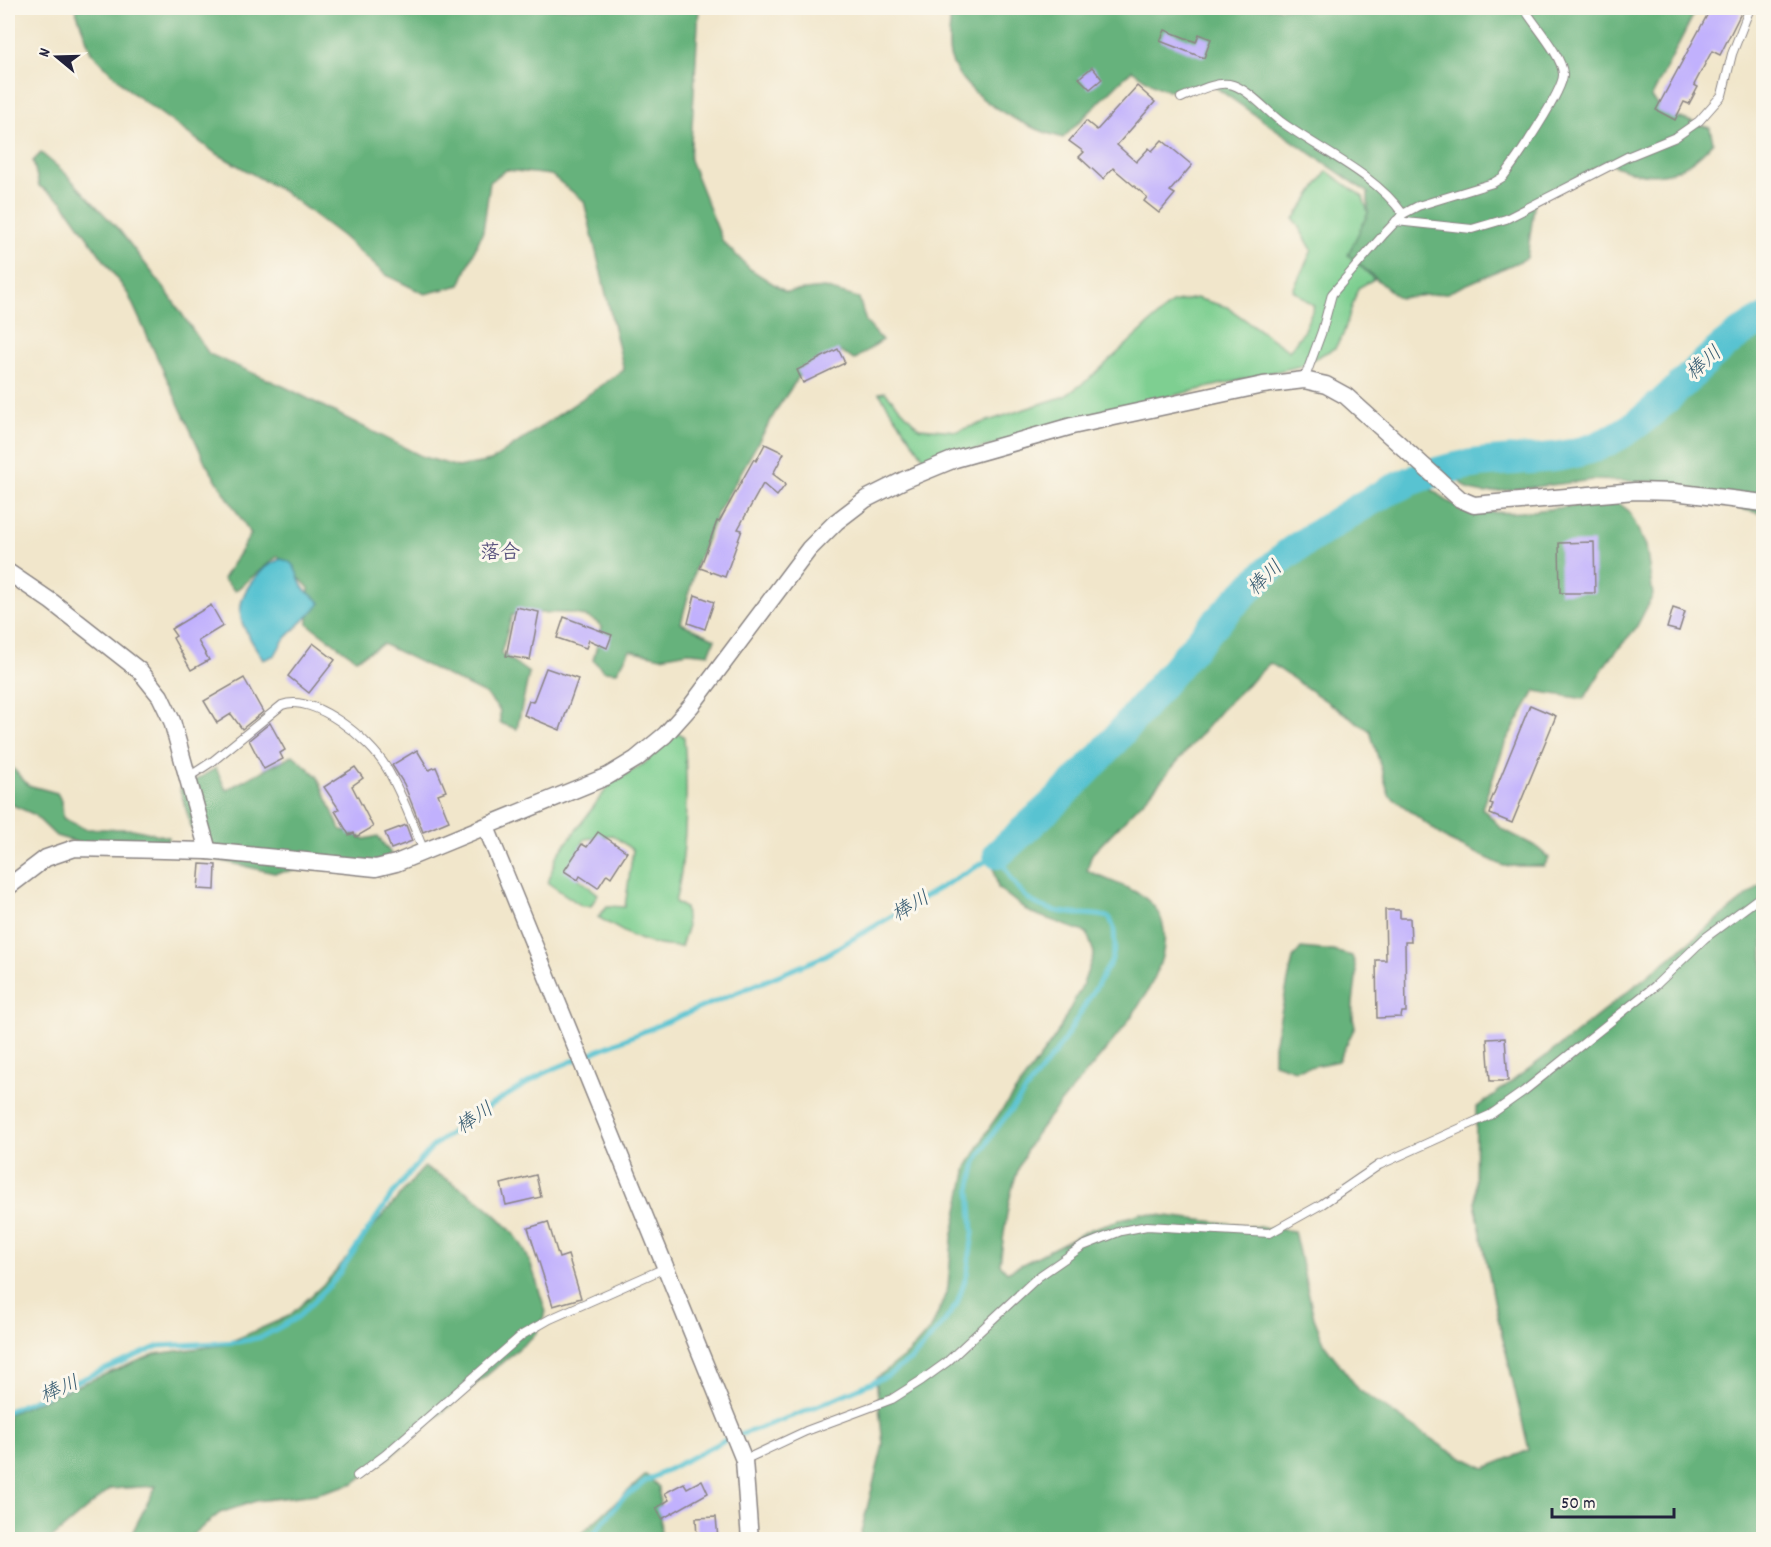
<svg xmlns="http://www.w3.org/2000/svg" width="1771" height="1547" font-family="Dekko,'Klee One',sans-serif">
	<style>
		.green { fill: #7ecf91; stroke: #507866; stroke-width: 1.5 }
		.forest { fill: #66b27b; stroke: #446a5b; stroke-width: 1.5 }
		.water { fill: #58c3d1; stroke: #3d7286; stroke-width: 1.5 }
		.lines { fill: none; stroke-linecap: round; stroke-linejoin: round }
		.stream { stroke: #58c3d1; stroke-width: 5 }
		.river { stroke: #58c3d1; stroke-width: 30 }
		.building { fill: #c1b1fd }
		.lane-casing { stroke: #8a8483; stroke-width: 10 }
		.street-casing { stroke: #8a8483; stroke-width: 19 }
		.lane { stroke: #fff; stroke-width: 8 }
		.street { stroke: #fff; stroke-width: 16 }
		.labels { text-anchor: middle; stroke-width: 6; stroke-linejoin: round; paint-order: stroke }
		.water-label { font-size: 20px; font-style: italic; fill: #355a70; stroke: #fbf7ec }
		.neighbourhood-label { font-size: 20px; font-weight: bold; fill: #5a547f; stroke: #fbf7ec }
	</style>
	<rect width="100%" height="100%" fill="#fbf7ec"/>
	<filter id="ink" filterUnits="userSpaceOnUse"><feTurbulence type="fractalNoise" baseFrequency=".0167" numOctaves="2"/><feDisplacementMap in="SourceGraphic" scale="12" xChannelSelector="R" yChannelSelector="G"/><feConvolveMatrix kernelMatrix="1 2 1 2 8 2 1 2 1" color-interpolation-filters="sRGB"/></filter>
	<filter id="wash" filterUnits="userSpaceOnUse"><feTurbulence type="fractalNoise" baseFrequency=".008" numOctaves="4" result="noise"/><feDisplacementMap in="SourceGraphic" scale="24" xChannelSelector="R" yChannelSelector="G"/><feGaussianBlur stdDeviation="1.35" result="paint"/><feColorMatrix in="noise" values="0 0 0 0 0 0 0 0 0 0 0 0 0 0 0 0 0 1.4 0 .05"/><feComposite in="paint" operator="in"/></filter>
	<g filter="url(#wash)">
		<rect width="100%" height="100%" fill="#f1e6cb"/>
		<!-- green -->
		<g class="green">
			<polygon points="1327,171 1363,197 1368,213 1349,255 1374,279 1358,288 1343,335 1335,348 1300,366 1146,402 936,461 926,461 879,393 885,392 919,428 957,431 1065,396 1089,379 1172,303 1196,298 1227,307 1289,351 1303,332 1314,306 1293,290 1312,250 1294,219"/>
			<path d="M 676,731 L 684,737 C 688,783 687,857 675,902 L 685,908 L 687,928 L 681,947 C 644,946 628,935 598,917 L 607,906 L 625,907 L 633,850 L 612,835 L 585,839 L 568,870 L 598,894 L 591,906 L 582,906 L 548,883 L 556,857 L 611,783 L 645,763 Z"/>
		</g>
		<!-- forest -->
		<g class="forest">
			<path d="M 75,8 L 699,8 L 690,160 L 723,242 L 750,269 L 786,292 L 824,288 L 859,298 L 866,322 L 882,340 L 854,360 L 842,352 L 802,372 L 779,406 L 717,514 L 696,566 L 681,623 L 715,639 L 709,654 L 688,652 L 661,657 L 630,650 L 617,672 L 604,671 L 593,660 L 602,627 C 583,606 539,614 512,615 L 501,653 L 529,673 L 517,729 L 500,723 L 500,711 L 487,695 L 383,644 L 356,659 L 308,624 L 309,588 L 278,556 L 235,591 L 223,579 L 251,534 L 206,464 L 128,294 L 62,201 L 39,186 L 33,161 L 41,153 L 64,172 L 120,231 L 167,292 L 209,354 L 285,387 L 421,456 L 458,467 L 491,461 L 624,370 L 584,201 L 551,175 L 506,170 L 490,182 L 483,231 L 460,285 L 425,294 L 386,275 L 342,236 L 284,192 L 214,152 L 131,92 L 91,52 Z"/>
			<path d="M 951,8 L 1697,8 L 1651,98 L 1666,113 L 1710,128 L 1713,142 C 1681,179 1650,183 1606,162 L 1535,200 L 1527,258 L 1447,293 L 1399,298 L 1348,255 L 1368,213 L 1368,193 L 1209,83 C 1170,95 1165,94 1132,70 L 1063,138 C 1026,128 964,98 951,59 C 946,45 951,22 951,8 Z"/>
			<path d="M 1763,328 L 1763,514 L 1715,503 L 1654,482 L 1593,480 L 1484,493 L 1470,490 L 1454,477 L 1454,473 C 1511,461 1572,468 1625,440 C 1677,412 1707,350 1763,328 Z"/>
			<path d="M 1410,469 C 1422,480 1435,494 1449,502 C 1488,524 1569,506 1613,499 L 1629,511 L 1646,546 L 1653,595 L 1636,628 L 1607,662 L 1584,699 L 1535,691 L 1506,741 L 1482,808 L 1502,829 L 1535,846 L 1549,858 L 1544,866 L 1504,866 L 1448,840 L 1389,795 L 1370,731 L 1270,663 L 1223,708 L 1149,795 L 1092,854 L 1087,870 C 1111,884 1145,888 1159,914 C 1193,980 1062,1089 1031,1142 C 1008,1182 1006,1220 1000,1264 L 1007,1272 L 1091,1229 L 1141,1213 L 1294,1231 L 1314,1318 L 1325,1345 L 1359,1390 L 1448,1450 L 1485,1468 L 1529,1450 L 1495,1305 L 1475,1203 L 1476,1108 L 1565,1042 L 1763,883 L 1763,1539 L 864,1540 L 861,1532 L 883,1445 L 876,1378 L 908,1354 L 932,1327 L 948,1288 L 952,1239 L 967,1167 L 991,1125 L 1055,1037 L 1083,984 L 1094,953 L 1087,933 L 1029,912 L 998,888 L 993,865 L 995,850 L 1097,749 L 1205,620 L 1242,584 L 1327,521 Z"/>
			<polygon points="8,736 11,736 9,764 28,785 57,793 62,802 63,818 85,829 133,829 169,837 167,845 76,842 56,836 33,814 8,803"/>
			<polygon points="293,755 317,776 340,829 365,839 378,836 391,854 387,860 274,873 200,856 180,789 216,768 226,790"/>
			<path d="M 1301,948 L 1333,951 L 1352,956 C 1363,979 1347,1001 1355,1027 L 1338,1061 L 1295,1070 L 1274,1063 L 1274,1045 L 1293,958 Z"/>
			<path d="M 424,1167 C 458,1184 493,1207 517,1238 C 532,1258 538,1289 546,1312 L 536,1334 L 387,1459 L 354,1483 L 316,1494 L 256,1501 L 220,1513 L 186,1540 L 129,1539 L 156,1486 L 110,1489 L 51,1539 L 8,1540 L 8,1414 L 155,1354 L 223,1345 L 289,1316 L 328,1280 Z"/>
			<polygon points="646,1475 659,1487 661,1539 574,1540"/>
		</g>
		<!-- water -->
		<path class="water" d="M 280,559 C 300,561 295,580 306,591 C 311,595 317,598 321,603 L 283,641 L 275,655 L 263,660 C 257,648 246,635 242,622 C 234,596 258,569 280,559 Z"/>
		<g class="lines">
			<!-- stream -->
			<path class="stream" d="M 8,1411 L 159,1346 L 238,1342 L 262,1337 L 298,1317 L 334,1281 L 393,1193 L 432,1147 L 481,1111 L 546,1072 L 820,958 L 998,854 C 1016,889 1025,908 1068,913 C 1083,915 1096,913 1110,918 L 1114,929 L 1115,947 L 1111,962 L 1061,1045 L 994,1132 L 976,1162 L 970,1190 L 973,1233 L 967,1274 L 957,1304 L 941,1326 L 913,1358 L 887,1376 L 801,1413 L 723,1441 L 646,1481 L 621,1500 L 589,1540"/>
			<!-- river -->
			<path class="river" d="M 998,854 C 1035,820 1072,788 1106,750 C 1164,684 1218,611 1286,555 C 1299,545 1313,537 1327,528 C 1371,499 1413,474 1466,465 C 1509,457 1554,463 1595,447 C 1663,421 1699,352 1764,319"/>
		</g>
		<g id="blocks">
			<!-- building -->
			<g class="building">
				<polygon points="1711,8 1732,8 1741,13 1720,55 1712,51 1694,85 1698,87 1689,104 1684,102 1675,120 1656,110"/>
				<polygon points="1165,30 1196,42 1199,34 1211,39 1204,58 1160,41"/>
				<polygon points="1092,67 1102,79 1090,89 1079,78"/>
				<polygon points="1137,86 1155,102 1117,145 1136,162 1149,148 1152,151 1162,140 1192,165 1170,191 1175,194 1159,213 1144,201 1147,197 1113,168 1103,179 1079,157 1084,152 1069,141 1086,121 1097,130"/>
				<polygon points="838,349 845,363 803,383 797,370"/>
				<polygon points="765,444 784,453 773,474 786,484 777,496 763,484 738,529 742,530 725,577 700,568 717,521 719,522 754,459 756,461"/>
				<polygon points="1594,542 1595,593 1560,593 1559,543"/>
				<polygon points="695,595 714,602 705,629 688,623"/>
				<polygon points="211,605 223,626 198,641 209,660 191,670 173,638 176,636 171,629"/>
				<polygon points="516,607 539,612 530,660 506,656"/>
				<polygon points="1673,608 1685,612 1679,631 1667,628"/>
				<polygon points="564,617 612,635 607,648 589,640 586,648 557,638"/>
				<polygon points="313,643 335,660 309,693 288,676"/>
				<polygon points="546,668 578,679 560,730 524,715 529,701 533,702"/>
				<polygon points="244,678 263,712 242,729 231,714 217,723 204,701"/>
				<polygon points="1530,705 1556,716 1512,823 1490,814 1493,804 1490,803"/>
				<polygon points="270,723 285,750 280,753 283,759 264,769 249,740"/>
				<polygon points="417,750 429,770 436,767 446,791 438,794 449,821 423,832 404,784 392,765"/>
				<polygon points="355,767 363,778 352,786 373,827 356,837 354,833 349,835 335,811 339,809 324,787"/>
				<polygon points="406,825 412,841 391,849 385,833"/>
				<polygon points="598,832 627,852 611,877 607,874 598,888 580,876 578,880 564,871 582,844 587,847"/>
				<polygon points="200,864 216,865 215,890 198,889"/>
				<polygon points="1385,910 1400,910 1400,918 1410,918 1411,942 1405,942 1406,1012 1402,1012 1401,1017 1377,1018 1376,960 1386,960"/>
				<polygon points="1505,1038 1508,1081 1490,1081 1487,1039"/>
				<polygon points="536,1175 541,1197 506,1205 501,1184"/>
				<polygon points="548,1222 559,1258 568,1255 581,1298 553,1306 528,1228"/>
				<polygon points="702,1480 708,1493 662,1519 656,1508 669,1500 665,1493 684,1483 687,1488"/>
				<polygon points="716,1517 718,1539 697,1539 696,1518"/>
			</g>
		</g>
	</g>
	<g filter="url(#ink)">
		<use href="#blocks" fill-opacity="0" stroke="#8a8483" stroke-width="1.5"/>
		<g class="lines">
			<!-- lane casing -->
			<g class="lane-casing">
				<g id="lane">
					<path d="M 1181,98 C 1196,92 1217,80 1233,85 C 1250,91 1266,110 1280,121 C 1321,151 1374,173 1403,214"/>
					<polyline points="1396,221 1472,229 1506,219 1627,157 1676,137 1699,121 1722,95 1732,54 1750,8"/>
					<path d="M 1304,380 L 1322,331 L 1332,294 L 1384,234 L 1403,214 L 1418,206 L 1493,183 L 1503,177 C 1515,162 1564,90 1563,74 C 1562,55 1534,25 1524,8"/>
					<path d="M 187,778 L 213,761 L 282,705 C 314,693 370,740 386,767 C 402,793 412,823 424,851"/>
					<polyline points="744,1460 806,1431 892,1399 922,1380 947,1362 1038,1277 1083,1246 1121,1231 1147,1226 1270,1233 1322,1204 1379,1165 1490,1115 1524,1091 1655,986 1705,938 1764,894"/>
					<polyline points="357,1476 385,1455 522,1335 550,1319 665,1268"/>
				</g>
			</g>
			<!-- street casing -->
			<g class="street-casing">
				<g id="street">
					<polyline points="8,572 52,602 140,671 160,696 172,721 208,851"/>
					<polyline points="486,827 744,1460 750,1540"/>
					<polyline points="8,887 46,858 75,848 208,851 376,868 396,863 608,776 636,759 665,735 691,706 809,549 836,522 866,499 904,480 955,459 1072,426 1263,385 1304,380 1326,385 1346,396 1460,499 1474,505 1635,491 1674,492 1764,503"/>
				</g>
			</g>
			<!-- lane -->
			<use href="#lane" class="lane"/>
			<!-- street -->
			<use href="#street" class="street"/>
		</g>
	</g>
	<g class="labels">
		<!-- water labels -->
		<g class="water-label">
			<text transform="translate(1703 362) rotate(-42)" y="7">棒川</text>
			<text transform="translate(1264 577) rotate(-45)" y="7">棒川</text>
			<text transform="translate(910 905) rotate(-30)" y="7">棒川</text>
			<text transform="translate(474 1117) rotate(-34)" y="7">棒川</text>
			<text transform="translate(59 1388) rotate(-23)" y="7">棒川</text>
		</g>
		<!-- neighbourhood labels -->
		<g class="neighbourhood-label">
			<text x="500" y="558">落合</text>
		</g>
	</g>
	<!-- margin -->
	<rect width="1771" height="1547" fill="none" stroke="#fbf7ec" stroke-width="30"/>
	<!-- north arrow -->
	<g transform="translate(57 57) rotate(289)" stroke="#fbf7ec" stroke-width="4.5" paint-order="stroke">
	<path d="M0-4.5L10 22L0 15L-10 22Z" fill="#22223b"/>
	<text y="-9" font-size="16" font-weight="bold" text-anchor="middle" fill="#22223b">N</text>
	</g>
	<!-- scale -->
	<path d="M1552 1508v9h122v-9" fill="none" stroke="#22223b" stroke-width="3"/>
	<text x="1561" y="1508" font-size="18" fill="#22223b" stroke="#fbf7ec" stroke-width="4.5" paint-order="stroke">50 m</text>
</svg>
